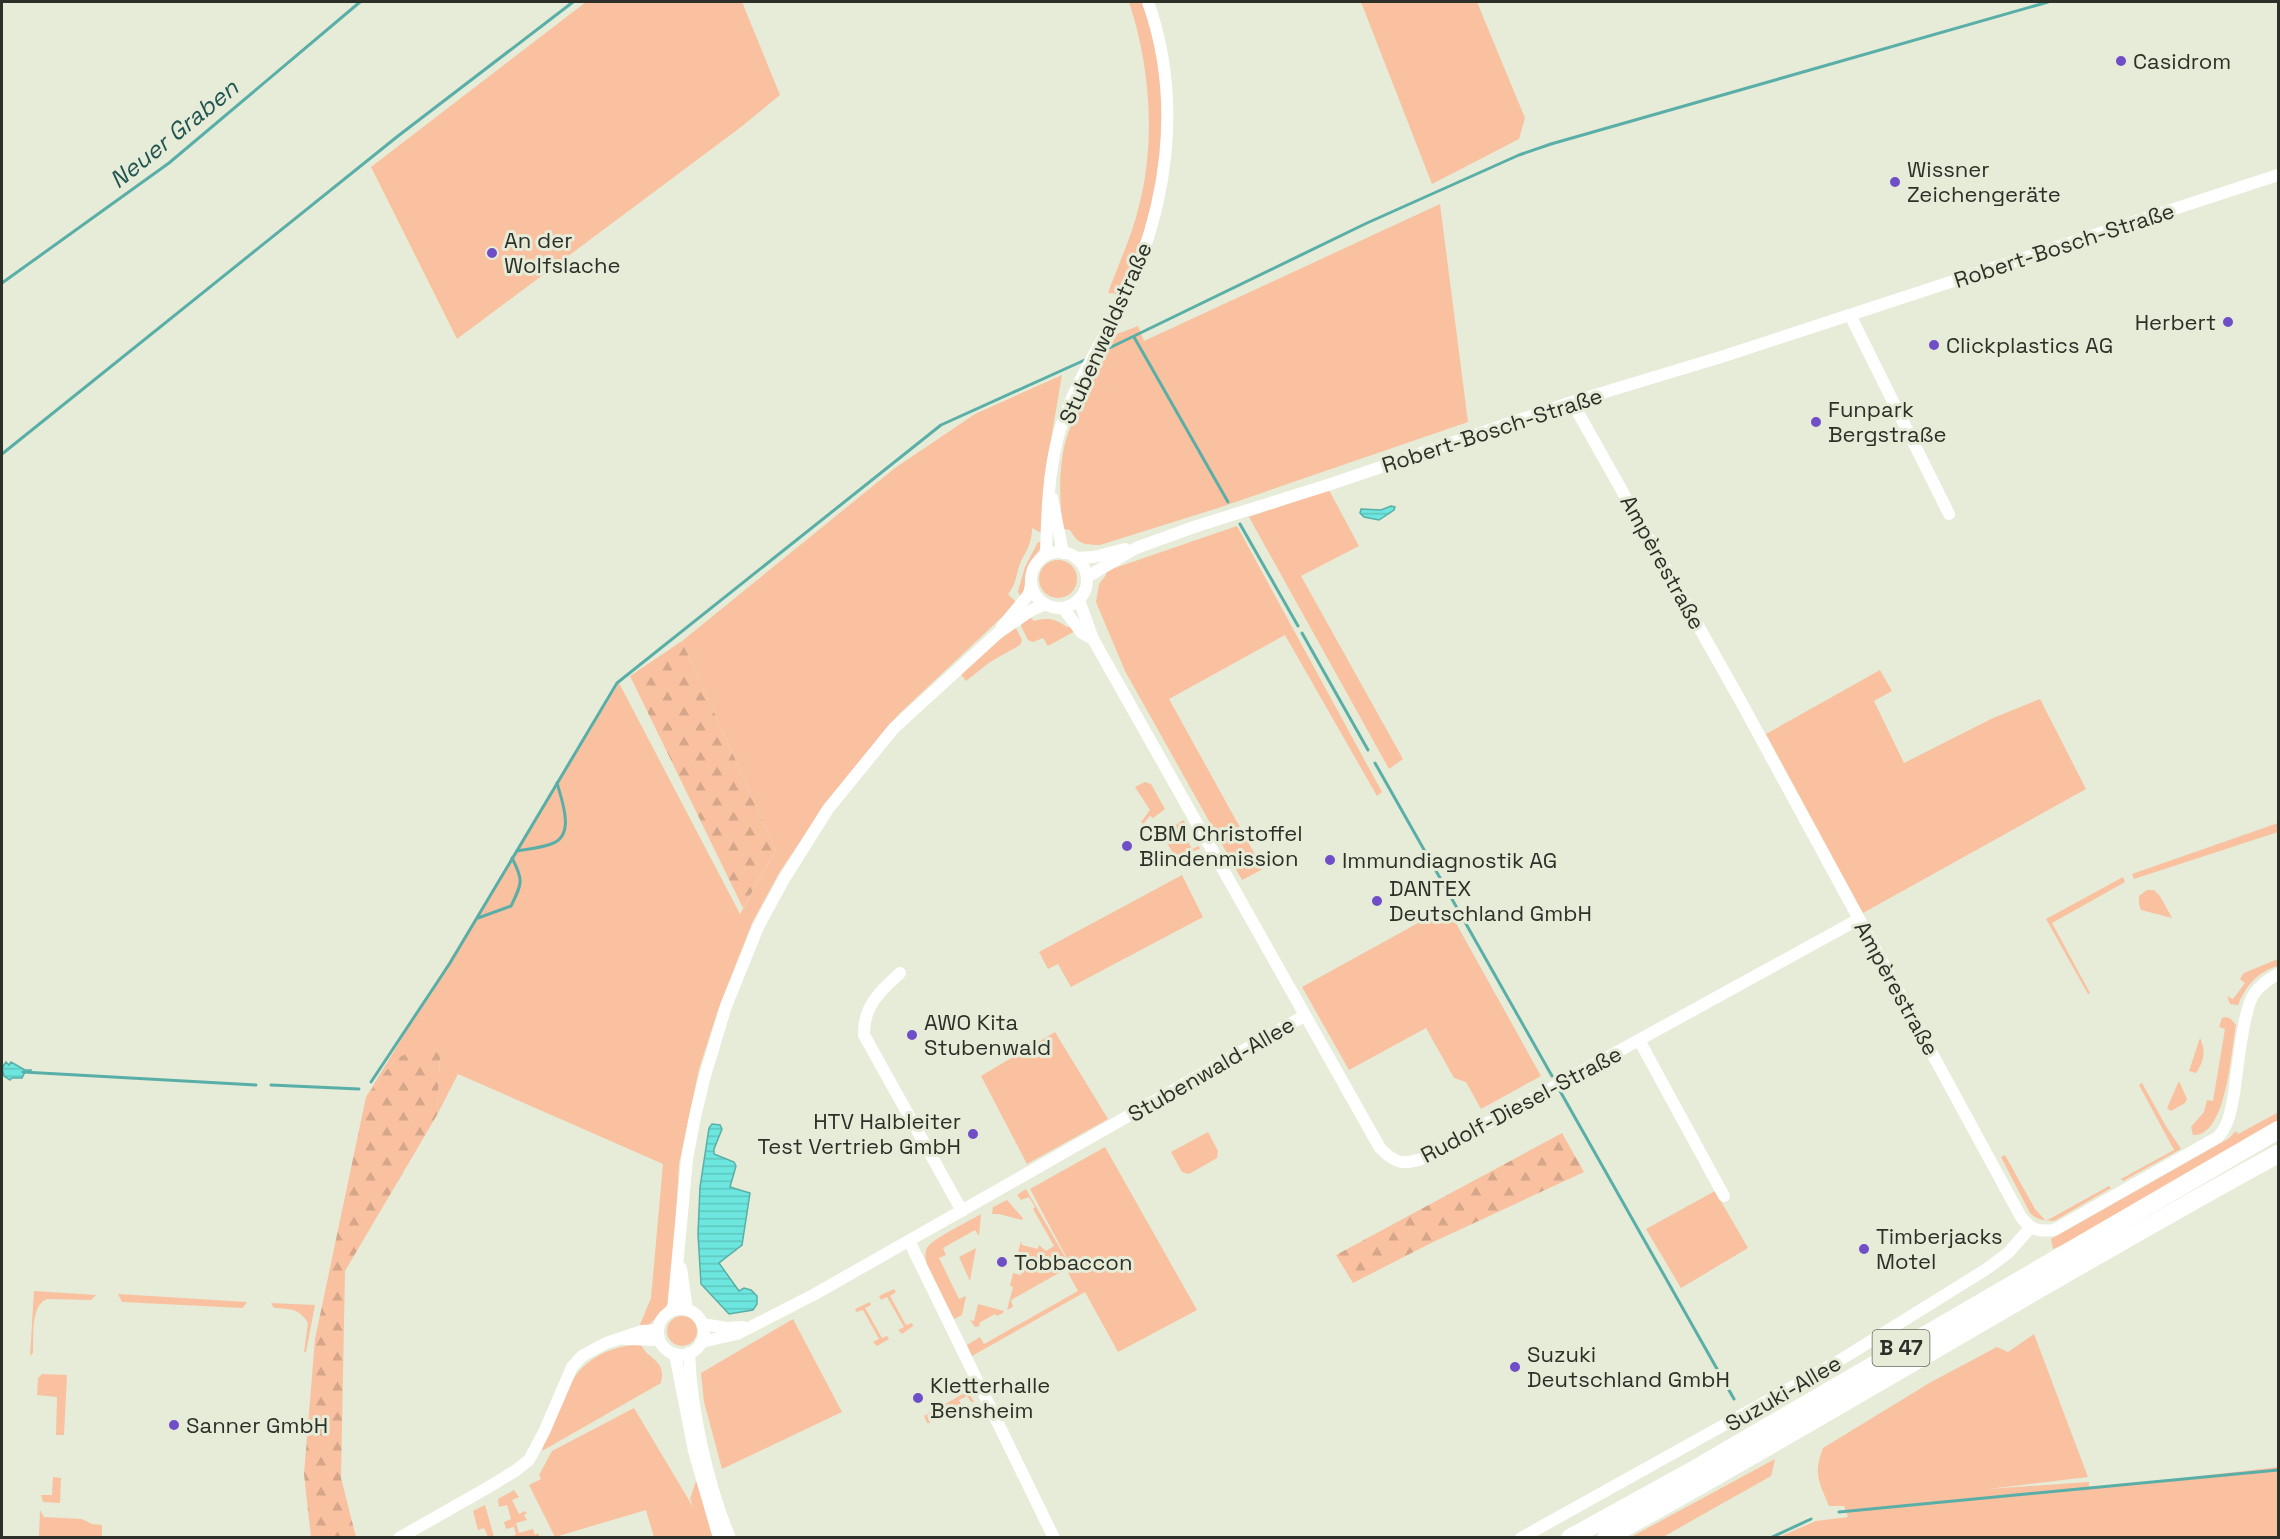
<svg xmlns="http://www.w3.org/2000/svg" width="2280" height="1539" font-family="'Space Grotesk',sans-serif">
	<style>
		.green { fill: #f9c1a0 }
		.forest { fill: url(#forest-firs) }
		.water { fill: url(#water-rules); stroke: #59afa7; stroke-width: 1.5 }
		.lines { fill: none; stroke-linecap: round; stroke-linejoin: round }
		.stream { stroke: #59afa7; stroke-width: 3 }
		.minor { stroke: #fff; stroke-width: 12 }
		.highway { stroke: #fff; stroke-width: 18 }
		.poi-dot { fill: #6f4ec7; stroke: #e6ecd8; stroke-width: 2 }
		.labels { text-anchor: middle; stroke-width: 6; stroke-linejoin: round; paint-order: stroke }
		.shield { fill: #e6ecd8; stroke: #64685d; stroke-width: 1.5 }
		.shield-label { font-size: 21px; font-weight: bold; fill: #2d3028 }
		.poi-label { font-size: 22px; fill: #2d3028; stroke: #e6ecd8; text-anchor: start }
		.street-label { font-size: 22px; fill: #2d3028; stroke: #e6ecd8 }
		.water-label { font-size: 24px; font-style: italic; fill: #205551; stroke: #e6ecd8 }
	</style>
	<defs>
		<pattern id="forest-firs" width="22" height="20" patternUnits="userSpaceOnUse" patternTransform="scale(1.5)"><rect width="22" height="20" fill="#f9c1a0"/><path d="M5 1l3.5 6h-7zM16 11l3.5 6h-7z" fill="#d6a68a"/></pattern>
		<pattern id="water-rules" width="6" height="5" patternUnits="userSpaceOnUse" patternTransform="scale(1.5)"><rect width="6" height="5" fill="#6ce6de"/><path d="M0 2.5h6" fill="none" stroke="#5ec6be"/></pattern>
	</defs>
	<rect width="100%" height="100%" fill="#e6ecd8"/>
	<!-- green -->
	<g class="green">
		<polygon points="586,2 742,2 780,95 741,127 457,339 371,167"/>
		<path d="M 1129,2 L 1143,2 C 1149,24 1156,46 1160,69 C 1170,146 1154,226 1120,294 L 1108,293 C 1118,265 1132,236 1139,206 C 1156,141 1150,65 1129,2 Z"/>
		<polygon points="1361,2 1477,2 1525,118 1519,139 1432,184"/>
		<path d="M 1440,204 L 1468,422 L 1218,508 L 1100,545 C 1084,545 1078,544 1070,530 L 1063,529 C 1059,499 1058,459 1069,431 C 1080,399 1101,365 1117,334 L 1138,326 L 1144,341 Z"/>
		<path d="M 1062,375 L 1044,480 L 1045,535 L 1032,528 C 1032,542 1027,550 1021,561 C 1016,573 1017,583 1008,594 L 1017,603 L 899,714 L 824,806 L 779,873 L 752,923 L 718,1010 L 699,1069 L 679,1164 L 671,1298 C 669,1304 654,1322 648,1325 C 648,1325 639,1327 639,1327 L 651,1298 L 663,1164 L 458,1074 L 437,1115 L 440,1057 L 395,1059 L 366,1097 L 619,683 L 740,914 L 776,850 L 682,641 L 895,468 L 975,414 Z"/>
		<polygon points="1329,490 1359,546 1301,576 1403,759 1389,769 1249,517"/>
		<polygon points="1237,526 1382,792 1377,796 1285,635 1169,699 1263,869 1242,880 1125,671 1096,602 1099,584 1106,575 1106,571"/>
		<path d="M 1038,542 L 1043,542 C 1040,552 1031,558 1028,568 C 1024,578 1026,588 1021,598 L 1018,591 L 1025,567 Z"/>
		<circle cx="1058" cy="579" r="19"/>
		<path d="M 1029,616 L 1034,621 C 1049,617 1055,619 1067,627 L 1071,626 L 1075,631 L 1048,646 L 1043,638 L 1033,642 L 1028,640 L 1021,626 L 1022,622 Z"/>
		<polygon points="1015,626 1022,640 1020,645 990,662 966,681 960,673"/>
		<polygon points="1880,670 1892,691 1874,701 1904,763 1993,718 2040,699 2086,789 1863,913 1766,734"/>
		<polygon points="1145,782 1151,784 1165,809 1153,818 1150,816 1143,824 1141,822 1150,810 1135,787"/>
		<polygon points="1183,820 1188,826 1182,830 1192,849 1199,846 1200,849 1187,853 1190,858 1178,865 1178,861 1162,835"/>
		<polygon points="2278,823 2278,832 2134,879 2132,874"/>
		<polygon points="1182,875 1203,917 1071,987 1058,964 1048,969 1039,952"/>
		<polygon points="2123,877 2125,882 2052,923 2090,993 2088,994 2046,919"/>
		<polygon points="2147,890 2154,890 2160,896 2172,918 2141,910 2139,904 2139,896"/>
		<polygon points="1447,907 1541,1076 1481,1109 1466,1082 1454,1078 1426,1028 1349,1070 1302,987"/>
		<path d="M 2278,959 L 2277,966 C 2256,974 2247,984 2238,1005 L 2230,1004 L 2227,996 L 2233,999 L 2245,983 L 2240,979 L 2244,973 Z"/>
		<path d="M 2226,1017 L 2231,1019 L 2236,1025 C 2231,1050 2227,1137 2193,1135 L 2191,1127 L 2204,1112 L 2207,1100 L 2213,1101 L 2225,1029 L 2219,1027 L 2222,1018 Z"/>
		<polygon points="1055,1032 1108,1119 1027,1164 981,1076"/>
		<path d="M 2200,1038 C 2206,1050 2204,1062 2196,1073 L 2189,1071 Z"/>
		<polygon points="2179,1081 2187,1099 2185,1103 2171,1111 2167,1108"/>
		<polygon points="2142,1083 2167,1128 2181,1149 2123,1181 2121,1179 2174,1150 2139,1085"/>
		<polygon points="2278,1107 2278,1123 2068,1243 2053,1249 2051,1239 2228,1139 2236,1131 2238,1134 2277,1113"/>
		<polygon points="1208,1132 1218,1151 1217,1158 1189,1174 1182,1172 1171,1152"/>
		<polygon points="1105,1147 1197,1310 1118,1352 1085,1292 972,1356 967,1345 980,1337 984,1344 1078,1291 1066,1269 1011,1300 1013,1307 1007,1310 1013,1287 1010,1286 1013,1273 1021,1275 1025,1259 1017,1256 1021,1241 1022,1245 1038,1249 1039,1245 1046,1251 1054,1246 1033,1209 1035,1207 1029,1197 1021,1200 1017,1195 1026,1189 1079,1281 1030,1189"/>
		<path d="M 2005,1155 L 2035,1209 L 2046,1221 L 2109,1186 L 2111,1188 L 2054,1221 C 2044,1221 2037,1220 2030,1213 L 2001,1157 Z"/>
		<polygon points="1715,1191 1748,1248 1681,1288 1646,1229"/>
		<polygon points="1007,1200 1023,1218 1022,1220 999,1214 992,1214 993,1207"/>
		<path d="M 981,1214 L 979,1236 L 975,1230 L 943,1248 L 946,1255 L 939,1258 L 959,1299 L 966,1296 L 962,1315 L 954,1319 L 928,1268 C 926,1261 924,1255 927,1248 C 933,1238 970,1221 981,1214 Z"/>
		<polygon points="976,1248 970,1281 959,1257"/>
		<polygon points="894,1289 896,1292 890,1296 906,1325 912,1323 913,1326 902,1334 898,1330 904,1327 887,1297 881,1300 879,1296"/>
		<path d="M 34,1291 L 96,1295 L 91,1300 L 47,1299 C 30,1305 34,1338 33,1353 L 30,1356 Z"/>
		<polygon points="118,1294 247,1302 243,1308 122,1302"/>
		<polygon points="870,1302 871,1305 865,1308 882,1338 887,1336 889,1339 877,1346 873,1342 879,1339 863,1310 856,1312 855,1309"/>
		<path d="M 271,1303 L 315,1305 L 306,1352 L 304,1352 L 308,1323 C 299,1308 290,1309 274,1308 Z"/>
		<polygon points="978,1304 1004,1311 1003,1313 997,1316 995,1314 979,1323 980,1326 975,1327 970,1320 974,1321"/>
		<circle cx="682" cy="1331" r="15"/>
		<polygon points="793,1319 842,1412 722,1469 704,1402 701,1373"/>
		<path d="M 2034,1334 L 2088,1477 L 1988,1489 L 2089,1482 L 2089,1489 L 2278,1467 L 2278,1537 L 1779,1537 L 1816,1521 L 1848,1517 L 1844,1506 L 1829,1506 C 1819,1482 1813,1474 1823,1448 L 1931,1382 L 1997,1347 L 2008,1352 Z"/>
		<path d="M 641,1344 C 647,1360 667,1359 661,1383 L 542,1451 C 562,1395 573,1349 641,1344 Z"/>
		<polygon points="42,1374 67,1375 64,1435 56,1435 57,1397 37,1395 38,1378"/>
		<polygon points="968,1391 974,1402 971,1402 967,1396 959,1400 962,1408 955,1411 952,1404 927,1415 930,1423 927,1423 924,1416"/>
		<polygon points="634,1408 696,1512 701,1526 690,1499 696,1481 716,1537 654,1537 646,1510 555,1537 529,1485 541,1479 539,1475 552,1451"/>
		<polygon points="1775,1459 1771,1476 1663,1537 1631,1537"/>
		<polygon points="53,1477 61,1478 60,1503 43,1502 41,1495 52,1495"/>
		<polygon points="514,1490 519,1497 512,1500 519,1514 525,1511 527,1513 524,1515 527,1520 516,1523 519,1533 533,1529 535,1535 538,1533 540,1537 509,1537 516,1535 514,1527 506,1529 504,1522 511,1519 507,1505 499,1507 498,1499"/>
		<polygon points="485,1505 494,1537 488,1537 484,1528 478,1530 473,1511"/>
		<polygon points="40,1510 44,1517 82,1519 92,1524 102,1525 102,1537 39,1537"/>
	</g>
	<!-- forest -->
	<g class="forest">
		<polygon points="682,641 776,850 743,908 630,676"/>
		<polygon points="431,1043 440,1057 437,1115 345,1271 341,1478 356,1537 311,1537 304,1474 315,1339 366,1097 395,1059"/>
		<polygon points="1562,1133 1584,1172 1431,1243 1353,1283 1336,1255"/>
	</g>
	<!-- water -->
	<g class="water">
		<polygon points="1391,506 1395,507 1394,510 1379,520 1364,517 1360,513 1361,509 1381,510"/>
		<polygon points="6,1062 9,1065 11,1062 25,1070 31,1070 30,1072 25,1072 22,1078 12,1078 10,1080 4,1076 2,1068"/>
		<polygon points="712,1124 720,1125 722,1129 714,1149 714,1154 734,1162 736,1166 730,1187 750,1193 742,1245 719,1263 739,1291 744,1288 751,1290 757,1296 757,1304 753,1310 729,1314 701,1284 698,1234 700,1187 709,1128"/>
	</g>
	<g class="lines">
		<!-- stream -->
		<g class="stream">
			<polyline points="2,283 169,163 360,2"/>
			<polyline points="1134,337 1228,502"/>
			<polyline points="1099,353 1367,223 1519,155 1551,144 2048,2"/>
			<polyline points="2,454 398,136 573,2"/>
			<polyline points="1240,524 1298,626"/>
			<polyline points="1302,633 1368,750"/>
			<polyline points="1375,763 1552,1076"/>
			<path d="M 517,851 C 528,849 540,848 551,844 C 576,836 562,801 557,783"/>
			<path d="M 478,918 L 511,906 C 522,883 524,881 512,858"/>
			<polyline points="23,1072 256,1085"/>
			<polyline points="371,1082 450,963 617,683 941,425 1087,359"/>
			<polyline points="271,1085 359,1089"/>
			<polyline points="1560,1091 1734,1399"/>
			<polyline points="1839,1512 2278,1470"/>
			<polyline points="1770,1538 1811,1519"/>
		</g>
		<!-- minor -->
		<g class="minor">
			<polyline points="1850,315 1949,514"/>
			<path d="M 1572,402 L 1740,700 L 2021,1217 C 2031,1230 2038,1232 2054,1230 L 2218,1137 C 2229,1125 2231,1110 2234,1094 C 2237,1073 2243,1009 2254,994 C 2260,985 2269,979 2278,974"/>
			<polyline points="1052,498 1063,553"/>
			<circle cx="1059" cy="580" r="28"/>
			<path d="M 1046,555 C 1047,515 1048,473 1059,433 C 1073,386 1100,346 1122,302 C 1168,210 1183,100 1148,2"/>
			<polyline points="1076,558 1094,557 1125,549"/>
			<polyline points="1087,577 1136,548 1197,526 1331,484 1572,402 1721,357 2278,175"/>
			<path d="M 1079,600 L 1093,639 L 1380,1148 C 1395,1164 1405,1165 1424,1158 L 1859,919"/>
			<polyline points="1063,608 1082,633 1093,639"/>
			<polyline points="1002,627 1029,594 1031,587"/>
			<path d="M 900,973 C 881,990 863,1006 864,1035 L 962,1211"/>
			<polyline points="1639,1040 1724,1196"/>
			<polyline points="909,1241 1054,1538"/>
			<polyline points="681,1268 687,1310"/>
			<circle cx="681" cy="1332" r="23"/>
			<polyline points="673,1310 687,1159 695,1117 704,1079 726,1006 758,927 784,879 828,809 894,728 998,633 1030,611 1045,604"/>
			<polyline points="702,1324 727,1328 743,1327"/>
			<polyline points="624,1339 659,1340"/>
			<polyline points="701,1342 737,1334 815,1294 1304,1016"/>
			<path d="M 689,1353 C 691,1410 708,1486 730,1538"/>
			<polyline points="675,1354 694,1451 719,1538"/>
			<polyline points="399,1538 487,1488 515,1471 529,1460 544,1432 572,1367 582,1356 606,1343 642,1331 658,1330"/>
			<polyline points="1521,1538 1837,1362 1985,1270 2008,1253 2030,1228"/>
		</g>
		<!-- highway -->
		<g class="highway">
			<polyline points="1570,1538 1688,1473 2278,1130"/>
			<path d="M 1606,1538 C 1833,1413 2052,1277 2278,1154"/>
		</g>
	</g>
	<!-- markers -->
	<g class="poi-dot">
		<circle cx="2121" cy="61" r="6"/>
		<circle cx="1895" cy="182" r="6"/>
		<circle cx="492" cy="253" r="6"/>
		<circle cx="2228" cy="322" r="6"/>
		<circle cx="1934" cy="345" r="6"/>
		<circle cx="1816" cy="422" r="6"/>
		<circle cx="1127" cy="846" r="6"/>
		<circle cx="1330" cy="860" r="6"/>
		<circle cx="1377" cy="901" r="6"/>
		<circle cx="912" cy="1035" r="6"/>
		<circle cx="973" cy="1134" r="6"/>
		<circle cx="1864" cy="1249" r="6"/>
		<circle cx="1002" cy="1262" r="6"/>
		<circle cx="1515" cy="1367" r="6"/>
		<circle cx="918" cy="1398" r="6"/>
		<circle cx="174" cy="1425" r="6"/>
	</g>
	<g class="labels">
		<!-- shield labels -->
		<rect class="shield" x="1872.5" y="1330" width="57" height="36" rx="4.5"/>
		<g class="shield-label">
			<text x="1901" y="1355">B 47</text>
		</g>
		<!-- poi labels -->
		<g class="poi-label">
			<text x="2133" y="69">Casidrom</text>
			<text x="1907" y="177">Wissner<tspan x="1907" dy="25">Zeichengeräte</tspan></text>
			<text x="504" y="248">An der<tspan x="504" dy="25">Wolfslache</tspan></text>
			<text x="2216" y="330" text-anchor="end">Herbert</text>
			<text x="1946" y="353">Clickplastics AG</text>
			<text x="1828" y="417">Funpark<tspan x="1828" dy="25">Bergstraße</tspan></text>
			<text x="1139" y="841">CBM Christoffel<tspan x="1139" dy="25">Blindenmission</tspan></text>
			<text x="1342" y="868">Immundiagnostik AG</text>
			<text x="1389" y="896">DANTEX<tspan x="1389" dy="25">Deutschland GmbH</tspan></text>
			<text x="924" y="1030">AWO Kita<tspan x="924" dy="25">Stubenwald</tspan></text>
			<text x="961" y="1129" text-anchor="end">HTV Halbleiter<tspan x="961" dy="25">Test Vertrieb GmbH</tspan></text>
			<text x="1876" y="1244">Timberjacks<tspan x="1876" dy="25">Motel</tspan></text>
			<text x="1014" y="1270">Tobbaccon</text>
			<text x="1527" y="1362">Suzuki<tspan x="1527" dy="25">Deutschland GmbH</tspan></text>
			<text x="930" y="1393">Kletterhalle<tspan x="930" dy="25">Bensheim</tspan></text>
			<text x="186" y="1433">Sanner GmbH</text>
		</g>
		<!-- street labels -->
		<g class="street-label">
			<text transform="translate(2064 245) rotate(-18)" y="8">Robert-Bosch-Straße</text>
			<text transform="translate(1105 333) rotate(-66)" y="8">Stubenwaldstraße</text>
			<text transform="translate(1492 430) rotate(-18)" y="8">Robert-Bosch-Straße</text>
			<text transform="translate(1663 562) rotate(61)" y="8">Ampèrestraße</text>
			<text transform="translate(1897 988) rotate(61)" y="8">Ampèrestraße</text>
			<text transform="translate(1211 1069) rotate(-30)" y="8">Stubenwald-Allee</text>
			<text transform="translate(1521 1104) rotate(-28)" y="8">Rudolf-Diesel-Straße</text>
			<text transform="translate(1783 1393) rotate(-30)" y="8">Suzuki-Allee</text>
		</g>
		<!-- water labels -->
		<g class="water-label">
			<text transform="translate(174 134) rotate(-39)" y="8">Neuer Graben</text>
		</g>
	</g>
	<!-- border -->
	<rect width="2280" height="1539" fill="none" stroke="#2d3028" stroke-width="6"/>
</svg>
